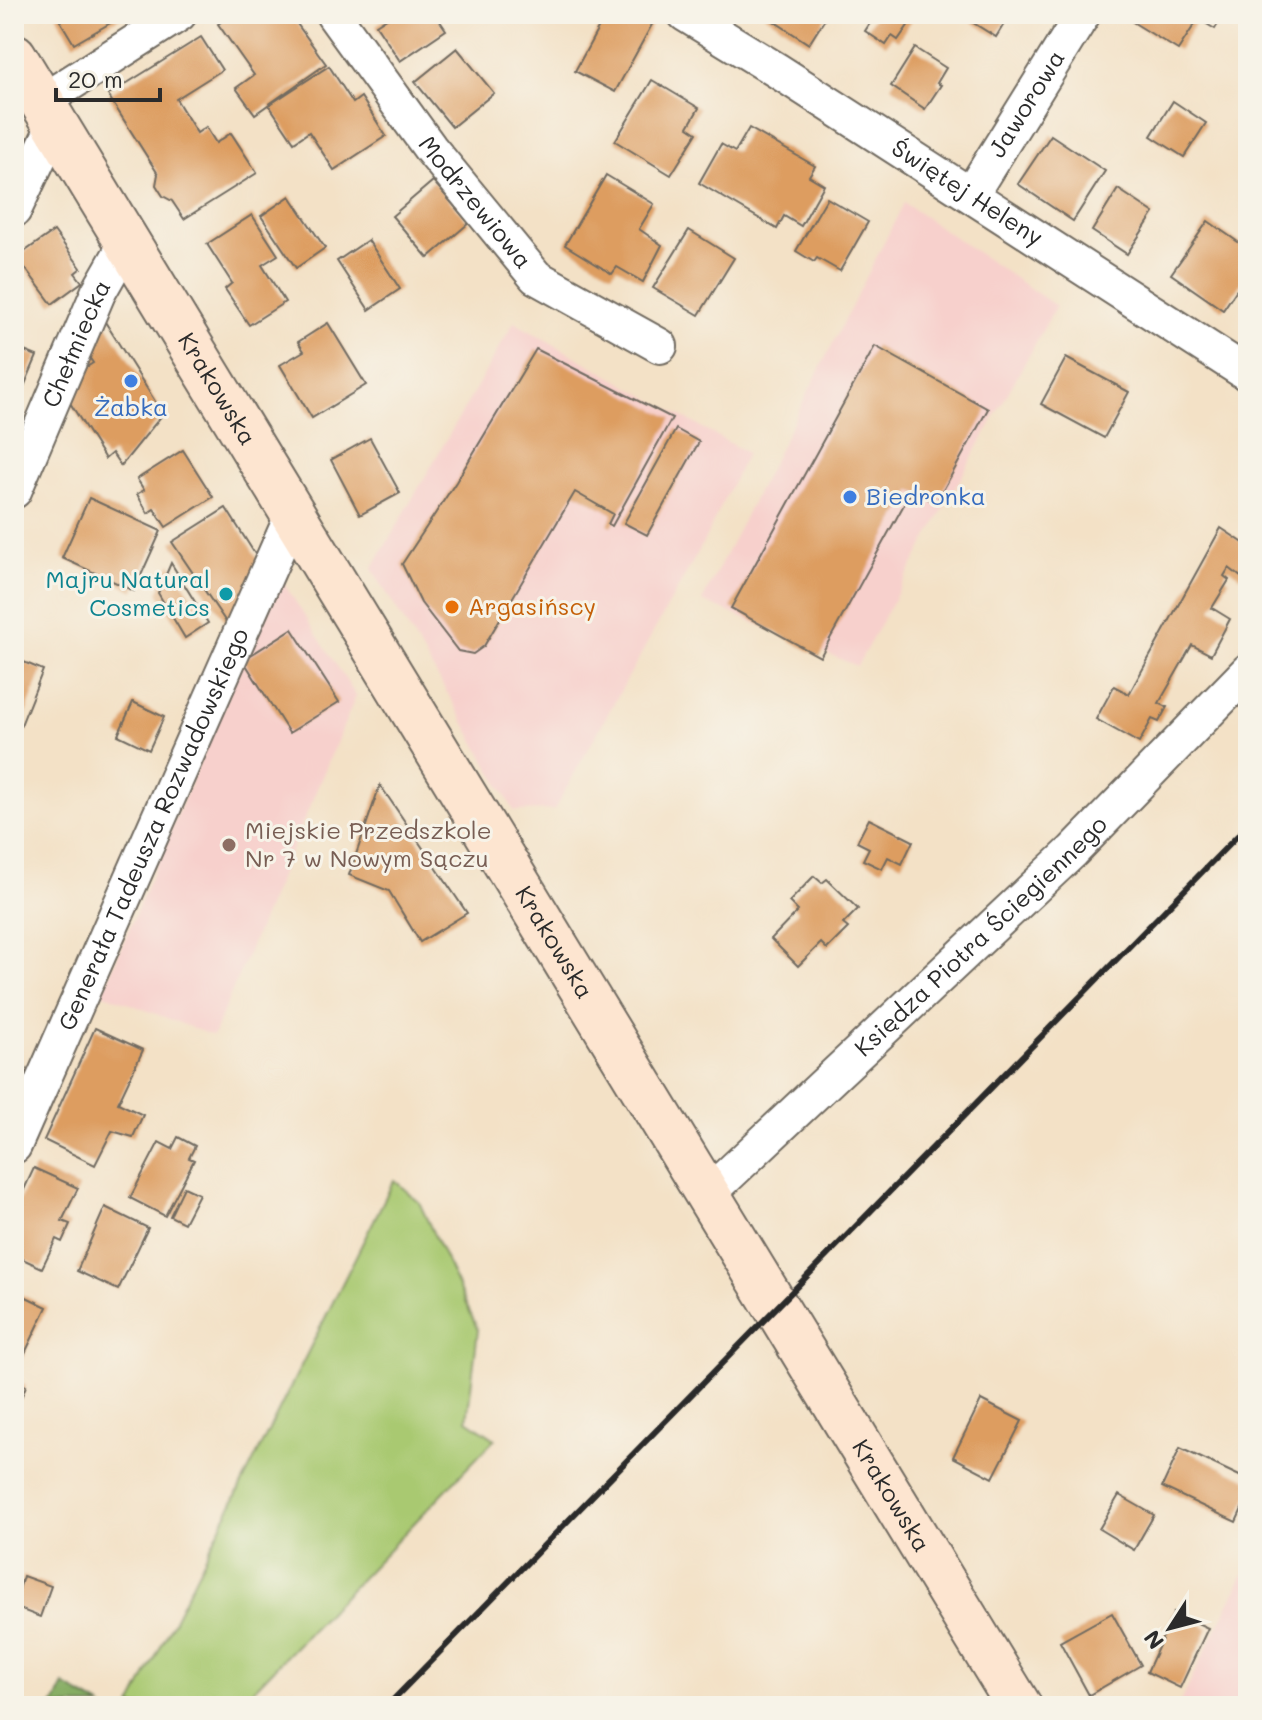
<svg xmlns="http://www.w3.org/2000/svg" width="1262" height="1720" font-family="Mali,sans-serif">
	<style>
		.built { fill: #f7d0cc }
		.green { fill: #a9c971; stroke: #6a7a4e; stroke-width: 2 }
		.forest { fill: #86ad63; stroke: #586c47; stroke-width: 2 }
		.building { fill: #dd9d60 }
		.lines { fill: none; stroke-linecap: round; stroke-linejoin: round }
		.minor-casing { stroke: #716b61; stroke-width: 38 }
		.secondary-casing { stroke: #716b61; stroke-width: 48 }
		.minor { stroke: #fff; stroke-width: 34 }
		.secondary { stroke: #fde5d0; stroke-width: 44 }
		.rail { stroke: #2b2b2b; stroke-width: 6 }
		.shop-dot { fill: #3f7fe0; stroke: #f7f3e8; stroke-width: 3 }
		.culture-dot { fill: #0f9aa8; stroke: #f7f3e8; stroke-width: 3 }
		.food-dot { fill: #e8710a; stroke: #f7f3e8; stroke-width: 3 }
		.education-dot { fill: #8d6e63; stroke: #f7f3e8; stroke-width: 3 }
		.labels { text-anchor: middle; stroke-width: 6; stroke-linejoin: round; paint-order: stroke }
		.street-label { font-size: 24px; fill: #2b2b2b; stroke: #f7f3e8 }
		.shop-label { font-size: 24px; fill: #366cbe; stroke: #f7f3e8 }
		.culture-label { font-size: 24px; fill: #0d838f; stroke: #f7f3e8; text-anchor: end }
		.food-label { font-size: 24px; fill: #c56008; stroke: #f7f3e8; text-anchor: start }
		.education-label { font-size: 24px; fill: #785e54; stroke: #f7f3e8; text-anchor: start }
	</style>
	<rect width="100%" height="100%" fill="#f7f3e8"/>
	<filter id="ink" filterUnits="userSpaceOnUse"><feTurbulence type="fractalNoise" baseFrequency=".0125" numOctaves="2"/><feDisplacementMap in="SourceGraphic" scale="16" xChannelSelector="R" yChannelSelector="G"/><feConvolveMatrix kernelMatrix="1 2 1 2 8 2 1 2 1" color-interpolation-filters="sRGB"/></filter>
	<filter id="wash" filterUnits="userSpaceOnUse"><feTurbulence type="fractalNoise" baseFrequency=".006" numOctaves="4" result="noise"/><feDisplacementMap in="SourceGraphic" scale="32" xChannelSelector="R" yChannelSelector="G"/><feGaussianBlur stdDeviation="1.8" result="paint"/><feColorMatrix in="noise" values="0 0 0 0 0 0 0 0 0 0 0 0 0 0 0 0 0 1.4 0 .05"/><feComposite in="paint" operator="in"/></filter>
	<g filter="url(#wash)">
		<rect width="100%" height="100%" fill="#f3e1c6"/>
		<!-- built -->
		<g class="built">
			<polygon points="904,203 1056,306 857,666 702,601"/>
			<polygon points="514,322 747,453 701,547 554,810 514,811 454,704 372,569"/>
			<polygon points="281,579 356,696 213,1036 102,993 251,640"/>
			<polygon points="1248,1566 1248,1706 1178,1706"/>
		</g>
		<!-- green -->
		<polygon class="green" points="394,1180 419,1202 478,1330 467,1420 495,1439 238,1706 131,1706"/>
		<!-- forest -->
		<polygon class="forest" points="64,1685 101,1706 53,1706"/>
		<g id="blocks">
			<!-- building -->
			<g class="building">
				<polygon points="56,14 126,14 74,44"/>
				<polygon points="232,14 305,14 295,21 326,64 255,114 236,88 254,75 218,24"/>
				<polygon points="393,14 435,14 446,30 400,61 376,25"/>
				<polygon points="606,14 645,14 655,19 615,92 575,71"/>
				<polygon points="763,14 828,14 809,44"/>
				<polygon points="876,14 916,14 898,40 892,36 886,45 865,31"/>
				<polygon points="959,14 1010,14 996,37"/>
				<polygon points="1135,14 1190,14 1198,19 1178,50 1131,21"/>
				<polygon points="1204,14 1224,14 1215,29 1200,20"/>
				<polygon points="201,37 222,70 176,99 197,133 206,127 216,143 231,133 257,173 184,219 172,201 163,196 156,185 158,174 108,95"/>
				<polygon points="457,48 494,93 452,127 415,82"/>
				<polygon points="915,48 946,68 937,83 941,85 925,109 891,86"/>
				<polygon points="329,66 353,103 361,97 386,136 334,170 309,132 294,142 269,105"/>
				<polygon points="652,80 699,108 688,127 697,133 671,175 615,141"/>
				<polygon points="1173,101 1206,123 1184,157 1151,136"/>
				<polygon points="749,128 815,166 809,176 824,185 801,226 784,216 777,229 699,183 721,144 735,152"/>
				<polygon points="1051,135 1105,171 1073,221 1018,184"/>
				<polygon points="606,175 654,204 639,229 662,245 643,282 617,267 612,274 565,245"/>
				<polygon points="433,181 469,223 428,258 392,216"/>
				<polygon points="1118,189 1154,213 1127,254 1092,231"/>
				<polygon points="290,196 325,248 296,268 261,216"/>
				<polygon points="827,198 868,222 840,271 817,258 814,262 796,251"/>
				<polygon points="252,215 278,255 262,265 285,302 249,325 225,289 232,283 207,244"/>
				<polygon points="1208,221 1248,249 1248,273 1223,310 1171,274"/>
				<polygon points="689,230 734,258 699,315 653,288"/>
				<polygon points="54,231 81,268 75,273 82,282 52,304 17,257"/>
				<polygon points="368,240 400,289 369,310 337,261"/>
				<polygon points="102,317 163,414 121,466 112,453 105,459 62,390 70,378 93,363 85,351"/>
				<polygon points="328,323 366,385 312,418 280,365 304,351 298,342"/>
				<polygon points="875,346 988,409 936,503 912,490 820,657 731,608"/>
				<polygon points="14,347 37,356 14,410"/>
				<polygon points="536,349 672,418 612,526 608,524 613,514 575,492 484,646 473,654 458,651 421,603 402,564 456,482"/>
				<polygon points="1066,358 1129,392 1104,438 1041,404"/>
				<polygon points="676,429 699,442 647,535 624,523"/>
				<polygon points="370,438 400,493 360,515 331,460"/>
				<polygon points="183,450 213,497 166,527 154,509 148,513 137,494 144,490 137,479"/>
				<polygon points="89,498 161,531 134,591 62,558"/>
				<polygon points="226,508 260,562 228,625 172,542"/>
				<polygon points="1221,528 1248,546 1248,566 1241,577 1229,568 1224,576 1229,580 1212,608 1230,619 1211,655 1192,645 1159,703 1167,707 1159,722 1152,719 1139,743 1096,719 1114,686 1129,694"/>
				<polygon points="171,563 208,623 185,638 158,593"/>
				<polygon points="292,629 339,702 289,733 243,660"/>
				<polygon points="14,658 43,670 17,735 14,734"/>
				<polygon points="133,702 164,717 149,750 118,735"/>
				<polygon points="380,785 467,913 420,942 389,891 349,875"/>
				<polygon points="869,819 913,841 902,864 888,857 882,869 863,860 869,848 857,842"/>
				<polygon points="814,876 822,883 827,879 858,909 843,924 848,928 827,949 821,943 798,966 771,939 798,911 789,902"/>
				<polygon points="95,1028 143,1050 118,1103 143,1115 133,1137 112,1131 95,1165 44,1140"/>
				<polygon points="178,1137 195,1146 189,1158 194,1160 165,1216 130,1198 159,1142 172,1149"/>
				<polygon points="34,1168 78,1188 62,1221 70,1224 62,1242 56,1239 42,1268 14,1255 14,1211"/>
				<polygon points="184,1187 199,1194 184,1223 170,1216"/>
				<polygon points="105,1207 148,1228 118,1290 77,1271"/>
				<polygon points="14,1291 47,1307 14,1376"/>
				<polygon points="14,1380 26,1386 14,1414"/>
				<polygon points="981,1400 1022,1421 993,1478 953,1457"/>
				<polygon points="1180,1448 1248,1480 1248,1496 1236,1522 1162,1487"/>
				<polygon points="1119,1495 1154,1515 1134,1550 1099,1529"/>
				<polygon points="23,1576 51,1586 40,1617 14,1607"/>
				<polygon points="1174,1612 1208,1628 1180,1688 1147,1672"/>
				<polygon points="1112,1613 1141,1665 1089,1695 1060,1642"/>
			</g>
		</g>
	</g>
	<g filter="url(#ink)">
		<use href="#blocks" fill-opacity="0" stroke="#716b61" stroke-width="2"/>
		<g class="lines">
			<!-- minor casing -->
			<g class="minor-casing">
				<g id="minor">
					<path id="s1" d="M 333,14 L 430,148 L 536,277 L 660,346"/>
					<path id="s2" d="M 685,14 L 778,71 L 1248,374"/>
					<polyline points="41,102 179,14"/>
					<path id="s3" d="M 971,194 L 1083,14"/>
					<polyline points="14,210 55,124"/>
					<path id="s4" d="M 14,491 L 98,293 L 127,242"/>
					<path id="s5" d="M 14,1146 L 293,514"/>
					<path id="s6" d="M 709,1193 L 1073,851 L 1248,671"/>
				</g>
			</g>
			<!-- secondary casing -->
			<g class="secondary-casing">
				<g id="secondary">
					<path id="s7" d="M 14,56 L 1019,1706"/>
				</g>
			</g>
			<!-- minor -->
			<use href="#minor" class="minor"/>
			<!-- secondary -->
			<use href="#secondary" class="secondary"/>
			<!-- rail -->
			<polyline class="rail" points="387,1706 1248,825"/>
		</g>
	</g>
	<!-- markers -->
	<g class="shop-dot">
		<circle cx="131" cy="381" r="8"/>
		<circle cx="850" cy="497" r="8"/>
	</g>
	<circle class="culture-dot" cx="226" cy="594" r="8"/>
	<circle class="food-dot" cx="452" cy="607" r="8"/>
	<circle class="education-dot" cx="229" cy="845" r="8"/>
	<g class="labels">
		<!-- street labels -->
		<g class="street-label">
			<text dy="8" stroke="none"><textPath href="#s3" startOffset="106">Jaworowa</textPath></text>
			<text dy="8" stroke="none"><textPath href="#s2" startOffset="334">Świętej Heleny</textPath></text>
			<text dy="8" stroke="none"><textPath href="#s1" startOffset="236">Modrzewiowa</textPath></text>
			<text dy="8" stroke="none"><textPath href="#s4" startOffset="160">Chełmiecka</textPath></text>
			<text dy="8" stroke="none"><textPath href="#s7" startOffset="390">Krakowska</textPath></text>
			<text dy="8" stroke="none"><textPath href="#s5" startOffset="346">Generała Tadeusza Rozwadowskiego</textPath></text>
			<text dy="8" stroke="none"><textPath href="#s6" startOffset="374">Księdza Piotra Ściegiennego</textPath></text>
			<text dy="8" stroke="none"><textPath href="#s7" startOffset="1038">Krakowska</textPath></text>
			<text dy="8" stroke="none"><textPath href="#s7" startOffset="1686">Krakowska</textPath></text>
		</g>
		<!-- shop labels -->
		<g class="shop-label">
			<text x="131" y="416">Żabka</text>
			<text x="866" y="505" text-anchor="start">Biedronka</text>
		</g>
		<!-- culture labels -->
		<g class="culture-label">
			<text x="210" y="588">Majru Natural<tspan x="210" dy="28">Cosmetics</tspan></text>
		</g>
		<!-- food labels -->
		<g class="food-label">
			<text x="468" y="615">Argasińscy</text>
		</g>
		<!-- education labels -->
		<g class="education-label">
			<text x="245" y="839">Miejskie Przedszkole<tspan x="245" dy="28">Nr 7 w Nowym Sączu</tspan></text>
		</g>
	</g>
	<!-- margin -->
	<rect width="1262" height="1720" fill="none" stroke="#f7f3e8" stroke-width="48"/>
	<!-- north arrow -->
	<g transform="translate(1170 1628) rotate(234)" stroke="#f7f3e8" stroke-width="6" paint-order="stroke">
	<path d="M0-6L14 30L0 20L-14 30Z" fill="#2b2b2b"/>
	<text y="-12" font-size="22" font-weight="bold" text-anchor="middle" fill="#2b2b2b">N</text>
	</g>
	<!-- scale -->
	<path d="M56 88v12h104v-12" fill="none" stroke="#2b2b2b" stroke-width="4"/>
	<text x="68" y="88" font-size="24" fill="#2b2b2b" stroke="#f7f3e8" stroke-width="6" paint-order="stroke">20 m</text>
</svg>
